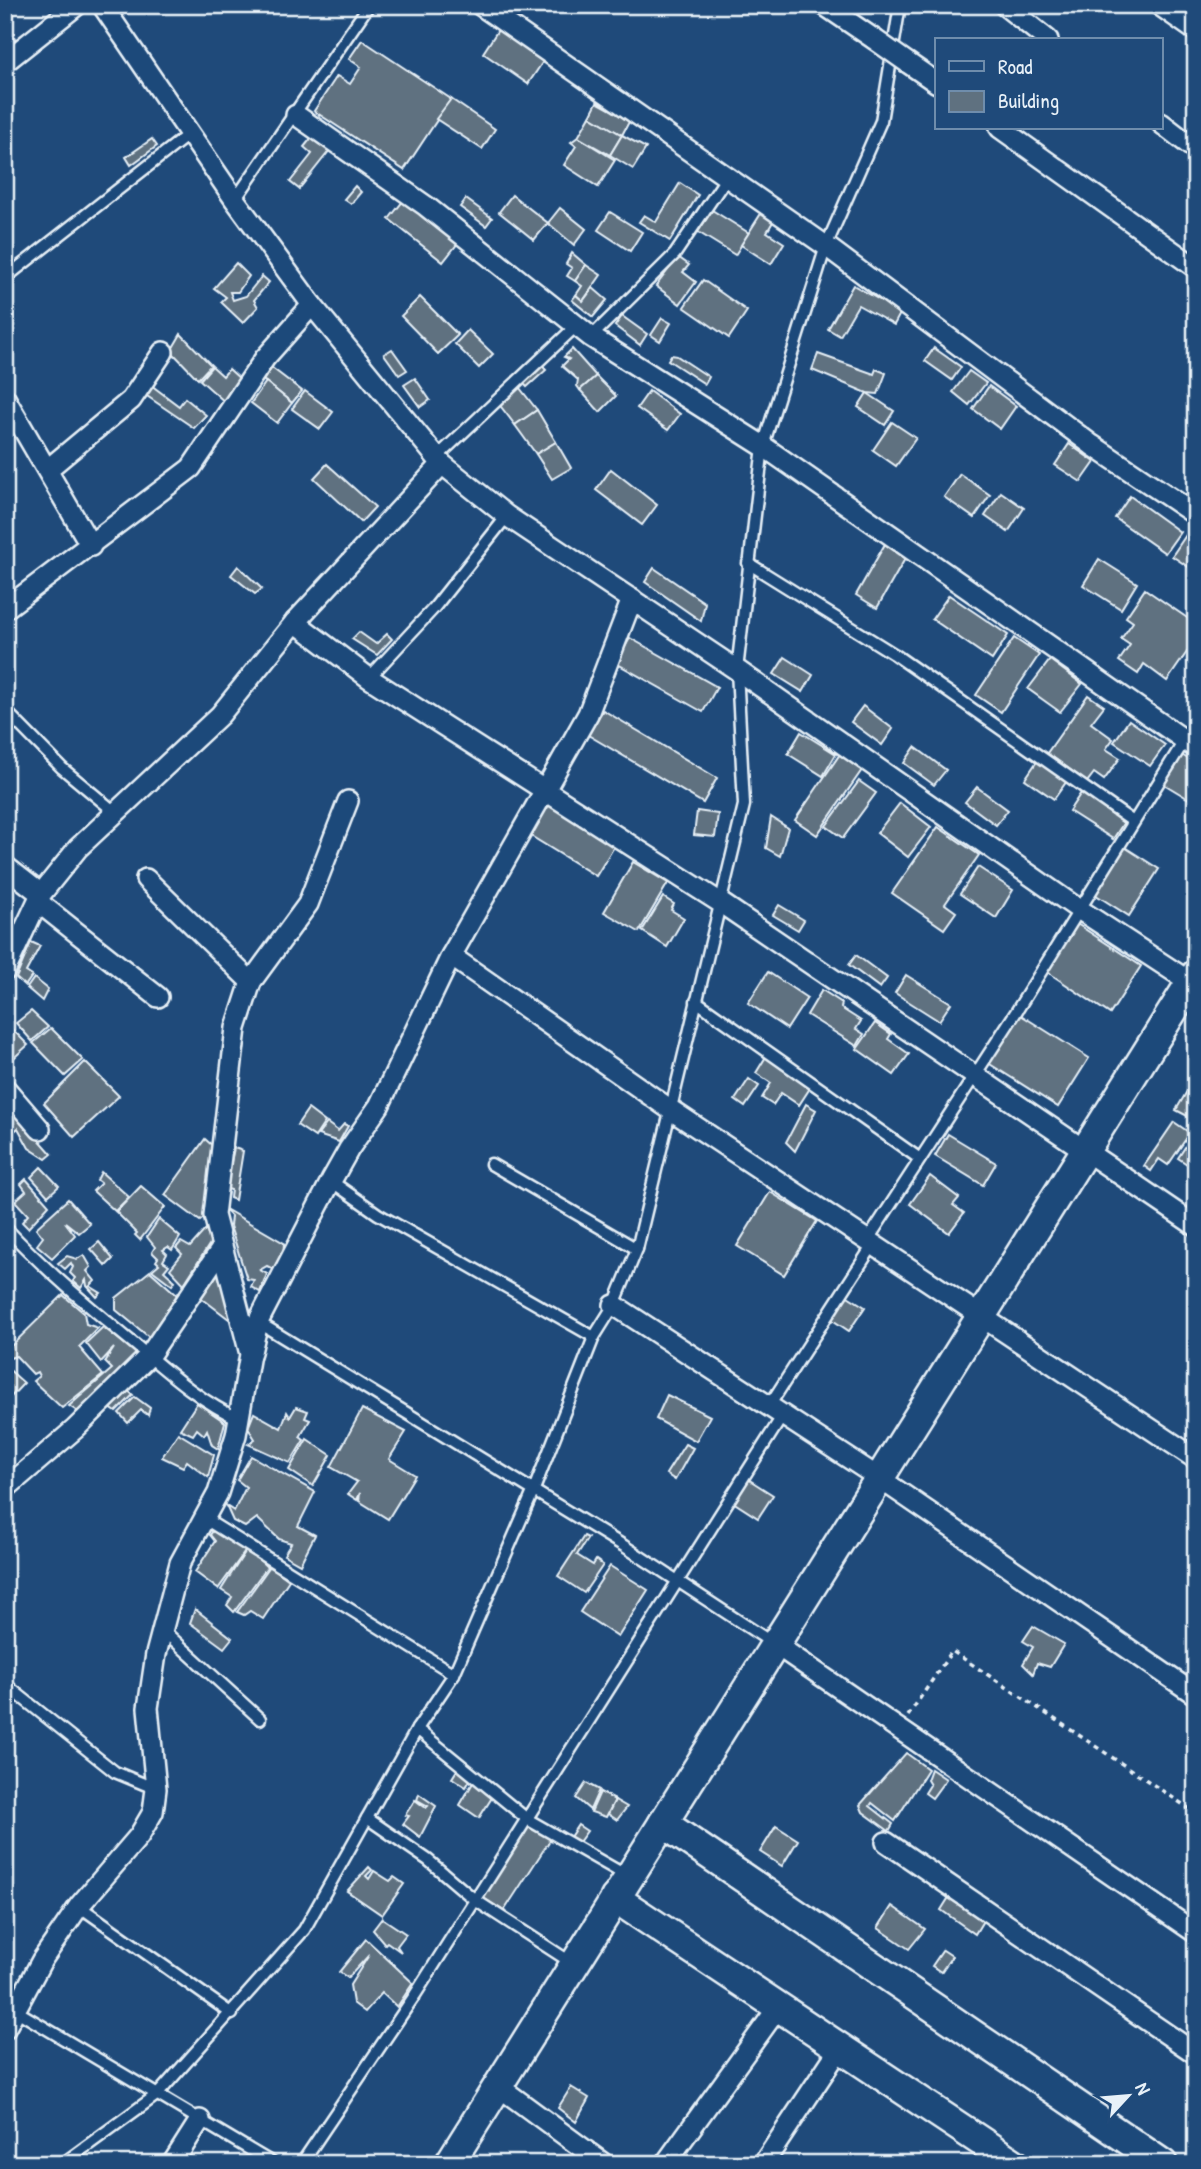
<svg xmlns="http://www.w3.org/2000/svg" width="1201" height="2169" font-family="'Patrick Hand',sans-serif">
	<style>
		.building { fill: #5f7180; stroke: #e8f1f8; stroke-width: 2 }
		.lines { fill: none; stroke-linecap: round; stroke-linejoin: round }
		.lane-casing { stroke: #e8f1f8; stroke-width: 15 }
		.street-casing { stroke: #e8f1f8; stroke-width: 24 }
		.secondary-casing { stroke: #e8f1f8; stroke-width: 33 }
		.path { stroke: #e8f1f8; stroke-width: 3.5; stroke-dasharray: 5 5; stroke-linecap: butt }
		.lane { stroke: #1f4a7a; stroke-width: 10 }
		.street { stroke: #1f4a7a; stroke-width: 19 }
		.secondary { stroke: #1f4a7a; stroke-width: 28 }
		.street-bridge-casing { stroke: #e8f1f8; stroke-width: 24; stroke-linecap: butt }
		.street-bridge { stroke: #1f4a7a; stroke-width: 19 }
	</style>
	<rect width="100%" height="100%" fill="#1f4a7a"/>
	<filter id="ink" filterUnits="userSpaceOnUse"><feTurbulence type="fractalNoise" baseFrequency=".0143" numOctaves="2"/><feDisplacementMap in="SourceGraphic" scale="14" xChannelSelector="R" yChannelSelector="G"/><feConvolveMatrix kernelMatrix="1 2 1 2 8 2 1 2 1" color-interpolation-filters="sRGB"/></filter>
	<g filter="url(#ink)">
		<!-- building -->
		<g class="building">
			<polygon points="498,30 544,60 528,84 483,53"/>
			<polygon points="362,40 451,99 404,170 314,111 337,76 350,84 361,67 349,59"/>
			<polygon points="451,99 495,129 482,149 436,119"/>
			<polygon points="597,102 630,120 622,135 590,116"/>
			<polygon points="590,116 622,135 610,155 578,137"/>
			<polygon points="622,135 646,148 633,169 610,155"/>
			<polygon points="313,136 330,150 299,189 290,182 312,154 304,147"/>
			<polygon points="578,137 615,160 598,187 564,165 576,146 571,142"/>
			<polygon points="152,139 157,146 131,165 126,157"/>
			<polygon points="680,183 698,195 670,241 639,222 644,215 656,222"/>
			<polygon points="355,186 361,192 351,204 344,199"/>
			<polygon points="512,195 548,223 534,240 499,212"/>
			<polygon points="466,199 492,218 486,226 460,207"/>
			<polygon points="404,200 458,243 443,262 389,219"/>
			<polygon points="560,208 586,229 574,245 548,223"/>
			<polygon points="712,210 749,233 735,255 698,232"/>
			<polygon points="610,212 642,232 630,251 598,230"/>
			<polygon points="762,212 774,220 767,232 784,243 771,264 741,245"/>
			<polygon points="572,253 586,265 575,281 567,276 572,268 566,264"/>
			<polygon points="678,257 689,265 683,272 696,282 680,304 656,286"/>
			<polygon points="236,263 249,276 238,292 230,292 233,300 246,296 262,276 269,282 254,300 258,307 243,323 221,302 226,297 214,288"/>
			<polygon points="586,265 601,275 583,301 576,295 582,286 575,281"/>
			<polygon points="703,280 747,311 729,338 684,307"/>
			<polygon points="853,285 901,312 894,325 858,305 840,336 828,329"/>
			<polygon points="593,288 607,300 593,317 572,300 576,295 583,301"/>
			<polygon points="420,297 458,335 438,354 401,316"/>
			<polygon points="622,316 647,334 640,345 615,326"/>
			<polygon points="662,318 671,323 660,341 651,335"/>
			<polygon points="468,330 493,354 479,368 455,344"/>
			<polygon points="181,334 211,365 198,379 171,351"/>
			<polygon points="934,348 961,367 952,380 925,361"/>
			<polygon points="392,349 407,370 399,375 384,354"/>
			<polygon points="572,349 596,376 580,390 577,386 578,380 562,366 569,359 564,357"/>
			<polygon points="818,354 874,374 876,369 886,373 878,394 867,393 812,370"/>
			<polygon points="671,355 677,356 709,377 705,384 668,360"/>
			<polygon points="538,361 546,370 527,387 519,379"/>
			<polygon points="212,366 223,376 229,369 241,380 226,403 200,380"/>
			<polygon points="272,368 302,391 292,403 263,380"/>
			<polygon points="969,371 986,383 969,405 953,392"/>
			<polygon points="596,376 616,396 600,412 580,390"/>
			<polygon points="415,378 430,400 420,407 404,385"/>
			<polygon points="147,382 179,406 185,398 206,415 194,428 141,392"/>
			<polygon points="266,382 292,403 277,423 251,403"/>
			<polygon points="516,383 537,410 515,425 495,399"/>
			<polygon points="989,386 1016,406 1000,429 973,409"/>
			<polygon points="305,391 333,412 320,429 292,409"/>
			<polygon points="649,391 680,414 668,430 637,408"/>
			<polygon points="867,393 894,411 885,425 858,407"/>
			<polygon points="537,410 556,442 536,454 515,425"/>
			<polygon points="892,422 916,438 896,466 873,450"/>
			<polygon points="556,442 571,468 552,479 536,454"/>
			<polygon points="1069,444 1095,462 1081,482 1055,465"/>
			<polygon points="327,464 375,507 361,522 314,478"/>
			<polygon points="611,469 657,505 642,525 596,490"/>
			<polygon points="960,474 990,495 974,518 944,497"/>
			<polygon points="1001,492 1024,508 1008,532 985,516"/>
			<polygon points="1130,496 1180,532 1165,553 1115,518"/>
			<polygon points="1188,532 1196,537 1196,572 1172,556"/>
			<polygon points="885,544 906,557 877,608 856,595"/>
			<polygon points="1099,559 1137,583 1121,609 1083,585"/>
			<polygon points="238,566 262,589 255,594 231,575"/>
			<polygon points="654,568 705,603 701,621 645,582"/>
			<polygon points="1145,589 1196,624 1196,639 1167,681 1144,664 1138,674 1119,661 1130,645 1121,639 1133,622 1126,617"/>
			<polygon points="949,595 1008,635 992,660 932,619"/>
			<polygon points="359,632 376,644 387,634 392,639 377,655 352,639"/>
			<polygon points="630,638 717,687 703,712 616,663"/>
			<polygon points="1014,638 1039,655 1001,712 976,695"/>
			<polygon points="785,657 813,675 803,692 774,674"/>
			<polygon points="1050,660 1082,684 1060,712 1028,689"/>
			<polygon points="1088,695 1104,706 1091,723 1113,739 1106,749 1120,758 1104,780 1094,773 1087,782 1047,753"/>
			<polygon points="863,706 893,729 882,745 851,722"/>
			<polygon points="603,710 717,778 703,803 588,735"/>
			<polygon points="1129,720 1165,745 1150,766 1114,742"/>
			<polygon points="801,732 836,754 823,776 788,754"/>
			<polygon points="915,747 946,770 934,785 904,763"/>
			<polygon points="1177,752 1196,764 1196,795 1192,801 1159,781"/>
			<polygon points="840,754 862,770 817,835 795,820"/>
			<polygon points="1040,757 1069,778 1054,799 1025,779"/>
			<polygon points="859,781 876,793 843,838 826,826"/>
			<polygon points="977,787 1008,810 996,825 965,802"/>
			<polygon points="1083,790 1126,819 1113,839 1069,811"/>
			<polygon points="545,802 615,845 596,876 526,833"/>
			<polygon points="900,803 931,827 908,857 877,833"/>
			<polygon points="697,811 718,814 715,837 694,835"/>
			<polygon points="771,817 788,828 780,856 766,848"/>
			<polygon points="938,827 979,855 945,904 956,912 944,929 892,893"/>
			<polygon points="1123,846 1159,869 1129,916 1093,893"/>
			<polygon points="633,862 668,883 639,932 604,912"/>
			<polygon points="978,867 1013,890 996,918 960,894"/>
			<polygon points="663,897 674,904 671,910 684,918 667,947 642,931"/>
			<polygon points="779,905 804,920 798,930 773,915"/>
			<polygon points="1077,924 1141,966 1110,1014 1046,971"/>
			<polygon points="31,942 40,946 26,972 32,976 25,986 16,978"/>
			<polygon points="856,955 887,978 880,988 849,965"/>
			<polygon points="768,972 807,998 787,1029 748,1003"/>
			<polygon points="906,975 951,1003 939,1021 895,993"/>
			<polygon points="34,978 48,989 42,1001 27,988"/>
			<polygon points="822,990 842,1003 841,1008 861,1021 856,1029 864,1034 857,1046 807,1015"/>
			<polygon points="31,1011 48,1027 32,1041 16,1023"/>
			<polygon points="1016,1012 1089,1058 1058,1107 985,1061"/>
			<polygon points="5,1022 28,1045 5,1066"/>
			<polygon points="875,1023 891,1034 888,1039 909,1054 894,1075 857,1049"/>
			<polygon points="51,1028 83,1060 65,1076 33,1043"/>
			<polygon points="767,1055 812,1085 799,1105 781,1093 773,1105 762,1098 771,1083 756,1073"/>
			<polygon points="85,1062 119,1096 74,1137 44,1103"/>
			<polygon points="1196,1076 1196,1119 1195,1120 1176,1110"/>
			<polygon points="749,1079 759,1086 745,1107 735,1100"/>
			<polygon points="5,1101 52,1154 46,1159 29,1148 18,1128 5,1139"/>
			<polygon points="806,1104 816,1110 795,1151 786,1142"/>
			<polygon points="308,1109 325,1122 315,1137 297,1125"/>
			<polygon points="1174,1122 1190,1133 1168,1165 1159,1159 1151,1171 1144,1166"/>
			<polygon points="327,1123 338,1131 344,1124 348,1126 339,1142 318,1135"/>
			<polygon points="948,1134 996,1163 983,1185 935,1156"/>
			<polygon points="1193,1135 1196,1137 1196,1170 1178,1158"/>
			<polygon points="205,1139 215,1148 205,1200 206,1216 200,1221 165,1195"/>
			<polygon points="234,1148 243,1151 235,1200 230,1198 231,1190 228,1189 227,1197 224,1195"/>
			<polygon points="41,1167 59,1186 48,1196 31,1177"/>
			<polygon points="101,1172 129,1197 115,1211 93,1191 101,1183 97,1180"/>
			<polygon points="930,1176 959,1198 953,1205 964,1213 949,1233 910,1204"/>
			<polygon points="26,1179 49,1205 28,1228 22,1222 28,1215 15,1201 26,1191 21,1184"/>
			<polygon points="141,1186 165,1207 140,1240 135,1235 137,1233 116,1212"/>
			<polygon points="770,1192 817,1221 784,1275 737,1246"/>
			<polygon points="68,1199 90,1224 79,1233 65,1222 75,1235 52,1258 37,1245 43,1237 36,1228"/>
			<polygon points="222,1207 284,1243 283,1258 280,1257 273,1269 267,1266 260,1270 267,1274 260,1292 251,1287 254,1280 247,1279 230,1226 231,1216"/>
			<polygon points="159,1219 180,1237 172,1250 168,1247 163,1250 167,1254 163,1261 169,1265 164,1271 175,1281 172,1285 152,1270 159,1264 156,1261 158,1258 152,1252 155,1247 147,1237"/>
			<polygon points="206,1229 213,1237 211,1242 184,1284 170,1269 182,1254 176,1248 181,1242 190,1247"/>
			<polygon points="99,1242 113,1259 106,1266 91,1249"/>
			<polygon points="84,1255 91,1267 87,1271 95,1281 90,1286 101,1293 97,1297 87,1286 86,1280 81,1288 73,1281 75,1278 70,1273 73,1267 71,1263 65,1269 58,1263 67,1256 77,1259"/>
			<polygon points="217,1261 234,1323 195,1293"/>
			<polygon points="150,1271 177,1295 149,1337 116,1310 116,1298"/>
			<polygon points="843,1293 865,1307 849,1331 828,1317"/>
			<polygon points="63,1295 84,1313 86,1324 98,1328 79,1347 103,1375 62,1408 33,1381 39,1376 37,1372 33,1374 16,1356 10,1358 5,1352"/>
			<polygon points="103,1327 139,1355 80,1413 69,1406 112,1369 105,1362 114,1348 101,1362 86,1343"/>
			<polygon points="5,1366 24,1383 7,1401 5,1400"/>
			<polygon points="124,1387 133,1395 116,1412 106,1405"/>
			<polygon points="667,1395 710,1416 696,1441 656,1419"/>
			<polygon points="135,1397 150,1408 148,1415 141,1410 128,1423 119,1413"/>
			<polygon points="197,1403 225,1422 218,1449 212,1445 207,1430 204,1435 197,1429 193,1435 180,1429"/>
			<polygon points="296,1407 308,1411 305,1418 310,1420 300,1437 304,1440 290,1463 248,1444 255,1439 248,1428 254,1413 281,1428 287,1412 290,1417"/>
			<polygon points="362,1409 406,1432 389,1459 415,1475 388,1519 359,1501 360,1493 357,1500 348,1494 357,1482 331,1467"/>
			<polygon points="178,1433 214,1455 208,1477 187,1461 183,1467 162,1457"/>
			<polygon points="307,1439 331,1455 313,1486 289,1470"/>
			<polygon points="685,1444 693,1448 675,1480 666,1474"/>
			<polygon points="251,1456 315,1492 298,1526 315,1535 300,1564 284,1555 291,1543 279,1539 257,1518 245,1527 233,1521 228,1510 226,1506 234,1511 246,1487 237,1480"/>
			<polygon points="748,1479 773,1495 758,1518 733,1502"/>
			<polygon points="215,1528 247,1549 218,1589 195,1572 215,1541 210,1535"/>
			<polygon points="584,1536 588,1538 577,1555 593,1565 596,1560 603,1565 584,1593 558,1576"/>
			<polygon points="247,1549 267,1567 234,1612 227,1605 232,1597 221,1590"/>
			<polygon points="270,1566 289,1580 263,1619 250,1611 244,1615 237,1612"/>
			<polygon points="610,1566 648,1590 618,1637 580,1612"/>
			<polygon points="195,1609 232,1638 224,1648 190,1623"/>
			<polygon points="1033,1626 1064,1644 1050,1667 1037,1663 1033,1674 1023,1664 1033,1647 1023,1641"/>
			<polygon points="906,1753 928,1769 895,1821 872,1803 870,1806 893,1824 889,1831 863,1812 860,1805"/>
			<polygon points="459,1767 472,1777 466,1787 452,1778"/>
			<polygon points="931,1769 946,1779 932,1798 925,1793 930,1785 927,1780"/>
			<polygon points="474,1781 493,1796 479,1818 460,1805"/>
			<polygon points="586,1783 599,1790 590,1810 576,1798"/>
			<polygon points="600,1792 615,1800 606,1817 591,1812"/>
			<polygon points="419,1794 436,1806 420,1837 403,1824 409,1816 405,1815 415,1800 426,1808 428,1806 417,1800"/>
			<polygon points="615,1800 627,1807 617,1820 608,1814"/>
			<polygon points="527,1824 552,1837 504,1911 480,1896"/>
			<polygon points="578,1825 587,1831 579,1842 570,1837"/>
			<polygon points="776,1826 798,1840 782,1866 760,1852"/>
			<polygon points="369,1867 372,1870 366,1876 369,1879 374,1871 390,1881 394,1877 404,1884 382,1915 347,1891"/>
			<polygon points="953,1891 987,1914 975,1934 941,1910"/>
			<polygon points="892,1906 925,1929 909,1949 878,1928"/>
			<polygon points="382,1918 406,1934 397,1946 401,1952 387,1942 385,1944 373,1930"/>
			<polygon points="366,1939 413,1983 397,2007 382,1993 365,2012 353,2003 350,1985 369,1955 348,1978 339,1972"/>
			<polygon points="943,1950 952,1956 941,1972 932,1966"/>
			<polygon points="571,2087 589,2098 576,2122 558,2108"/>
		</g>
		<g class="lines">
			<!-- lane casing -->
			<g class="lane-casing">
				<g id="lane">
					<polyline points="235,200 369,5"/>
					<polyline points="5,278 189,134"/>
					<polyline points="591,337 675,254 727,177"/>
					<polyline points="436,458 576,326"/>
					<polyline points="748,563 894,654 1132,821"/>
					<polyline points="369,678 434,608 507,516"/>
					<polyline points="5,710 62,768 116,813"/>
					<polyline points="696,1001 920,1159"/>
					<polyline points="491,1164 637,1249"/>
					<polyline points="331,1181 378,1214 594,1337"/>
					<path d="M 5,1227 C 46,1271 91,1308 138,1347 C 169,1373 201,1402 239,1419"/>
					<polyline points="867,1241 1016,1012 1196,722"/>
					<polyline points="258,1322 624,1546 774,1644"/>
					<polyline points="769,1406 873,1245"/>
					<polyline points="205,1519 454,1674"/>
					<polyline points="164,1631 260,1719"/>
					<polyline points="5,1684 115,1772 156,1789"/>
					<polyline points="417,1729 527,1819 627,1876"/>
					<polyline points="367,1818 428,1860 475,1900 572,1963"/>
					<polyline points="79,1906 232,2014"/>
					<polyline points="15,2010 274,2164"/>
					<polyline points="62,2164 158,2094 304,1930 417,1729 454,1674 533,1492 594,1337 614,1305 637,1249 744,805 737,670 763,446 826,246 881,121 900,5"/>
					<polyline points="301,2164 415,1995 783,1415"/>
				</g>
			</g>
			<!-- street casing -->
			<g class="street-casing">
				<g id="street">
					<polyline points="102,5 235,200 312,305 442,464 507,516 737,670 1077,908 1196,986"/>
					<polyline points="480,5 826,246 1092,445 1196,515"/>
					<polyline points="824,5 874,39"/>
					<polyline points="1004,5 1048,40"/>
					<polyline points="1159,5 1196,31"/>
					<polyline points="5,62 77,5"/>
					<polyline points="908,63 937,83"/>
					<polyline points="296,115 426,206 591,337 763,446 1196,748"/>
					<polyline points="1161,123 1196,150"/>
					<polyline points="1000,128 1196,268"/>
					<polyline points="5,398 91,546"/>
					<polyline points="48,469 131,400 163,352"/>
					<polyline points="5,609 191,468 265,358 312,305"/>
					<polyline points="295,622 369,678 721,903 1196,1226"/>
					<polyline points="5,866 41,894"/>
					<polyline points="146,879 251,982"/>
					<polyline points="38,902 158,997"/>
					<polyline points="451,956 671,1110 1196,1459"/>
					<polyline points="5,971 41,894 78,848 220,715 295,622 442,464"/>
					<polyline points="5,1088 40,1129"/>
					<polyline points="614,1305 879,1478 1196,1695"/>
					<polyline points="251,1352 258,1322 331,1181 349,1149 379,1106 451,956 588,714 632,599"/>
					<polyline points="5,1489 75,1429 149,1356 222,1248"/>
					<polyline points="775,1644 1196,1933"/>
					<polyline points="886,1842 1196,2054"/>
					<polyline points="5,2029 42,1960 79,1906 139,1836 153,1812 156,1789 148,1708 156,1654 180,1563 218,1493 236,1435 250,1354 214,1215 236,1028 251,982 308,904 348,801"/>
					<polyline points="498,2086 604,2164"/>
					<polyline points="172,2164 200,2120"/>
					<polyline points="665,2164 780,2005"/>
					<polyline points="763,2164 840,2048"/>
				</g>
			</g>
			<!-- secondary casing -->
			<g class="secondary-casing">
				<g id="secondary">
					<polyline points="663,1823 1163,2164"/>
					<polyline points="615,1898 1015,2164"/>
					<polyline points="449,2164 1196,974"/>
				</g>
			</g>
			<!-- path -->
			<polyline class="path" points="908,1716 952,1651 1196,1813"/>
			<!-- lane -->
			<use href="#lane" class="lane"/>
			<!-- street -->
			<use href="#street" class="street"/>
			<!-- secondary -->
			<use href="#secondary" class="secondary"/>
			<!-- street-bridge casing -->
			<g class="street-bridge-casing">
				<polyline id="street-bridge" points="874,39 908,63"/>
			</g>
			<!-- street-bridge -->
			<use href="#street-bridge" class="street-bridge"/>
		</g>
	</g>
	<!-- margin -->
	<rect width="1201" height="2169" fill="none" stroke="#1f4a7a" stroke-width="28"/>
	<rect x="14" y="14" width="1173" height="2141" fill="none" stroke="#e8f1f8" stroke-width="2.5" filter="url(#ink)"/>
	<!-- legend -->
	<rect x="935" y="38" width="228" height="91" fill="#1f4a7a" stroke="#6f8dac" stroke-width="2"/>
	<rect x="949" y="61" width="35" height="10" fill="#1f4a7a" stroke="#6f8dac" stroke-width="2"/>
	<text x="998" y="74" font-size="21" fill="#e8f1f8">Road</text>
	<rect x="949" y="91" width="35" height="21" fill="#5f7180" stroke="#6f8dac" stroke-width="2"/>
	<text x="998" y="108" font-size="21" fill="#e8f1f8">Building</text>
	<!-- north arrow -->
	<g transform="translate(1128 2096) rotate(64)" stroke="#1f4a7a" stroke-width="5" paint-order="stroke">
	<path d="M0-5L12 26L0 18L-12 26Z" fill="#e8f1f8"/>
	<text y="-10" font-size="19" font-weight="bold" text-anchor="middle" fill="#e8f1f8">N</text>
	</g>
</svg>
